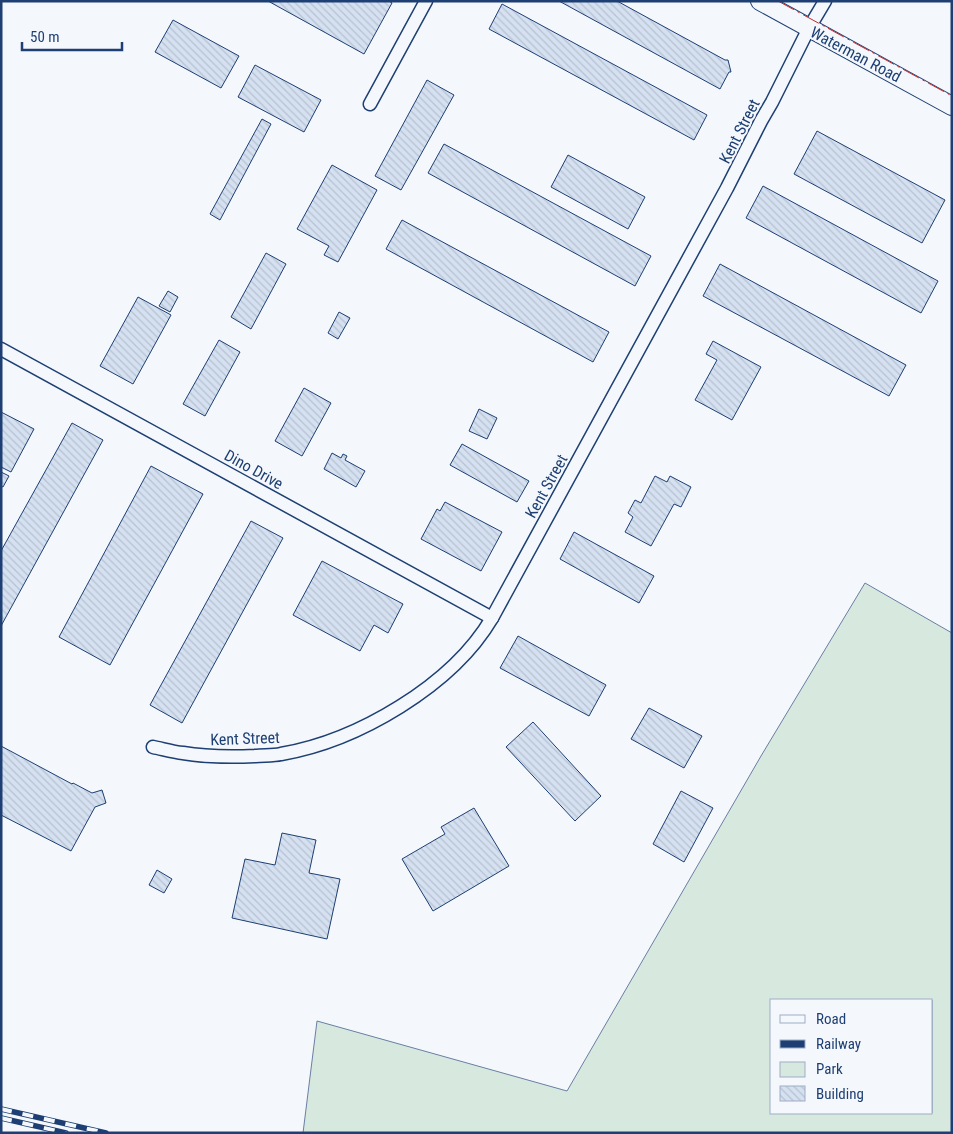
<svg xmlns="http://www.w3.org/2000/svg" width="953" height="1134" font-family="'Roboto Condensed',sans-serif">
	<style>
		.green { fill: #d7e8df; stroke: #687fa3; fill-rule: evenodd }
		.building { fill: url(#building-back-hatch); stroke: #1d3f73 }
		.lines { fill: none; stroke-linecap: round; stroke-linejoin: round }
		.minor-casing { stroke: #1d3f73; stroke-width: 15 }
		.secondary-casing { stroke: #1d3f73; stroke-width: 20 }
		.minor { stroke: #f4f7fb; stroke-width: 12 }
		.secondary { stroke: #f4f7fb; stroke-width: 18 }
		.rail-casing { stroke: #1d3f73; stroke-width: 5.5 }
		.rail { stroke: #f4f7fb; stroke-width: 4; stroke-dasharray: 11; stroke-linecap: butt }
		.power { stroke: #c62828; stroke-width: 1; stroke-dasharray: 18 4 2.5 4; stroke-linecap: butt }
		.labels { text-anchor: middle; stroke-width: 4; stroke-linejoin: round; paint-order: stroke }
		.street-label { font-size: 16px; fill: #1d3f73; stroke: #f4f7fb }
	</style>
	<defs>
		<pattern id="building-back-hatch" width="6" height="6" patternUnits="userSpaceOnUse" patternTransform="scale(1.25)"><rect width="6" height="6" fill="#d5e0f0"/><path d="M-1 5l2 2M0 0l6 6M5-1l2 2" fill="none" stroke="#b6c1d1"/></pattern>
	</defs>
	<rect width="100%" height="100%" fill="#f4f7fb"/>
	<!-- green -->
	<path class="green" d="M 865,583 L 952,633 L 952,1133 L 303,1133 L 317,1021 L 567,1091 L 761,756 ZM 772,1000 L 932,1000 L 932,1113 L 772,1113 Z"/>
	<!-- building -->
	<g class="building">
		<polygon points="268,1 389,1 392,3 364,54"/>
		<polygon points="559,1 617,1 725,60 728,60 731,72 729,72 720,89"/>
		<polygon points="502,4 707,115 694,140 489,29"/>
		<polygon points="173,20 239,56 221,88 155,52"/>
		<polygon points="255,65 321,100 304,132 238,97"/>
		<polygon points="427,80 454,95 401,190 375,176"/>
		<polygon points="262,119 271,124 220,220 210,214"/>
		<polygon points="817,131 945,200 922,243 794,174"/>
		<polygon points="444,144 651,256 635,286 428,173"/>
		<polygon points="568,155 645,197 628,229 551,187"/>
		<polygon points="332,165 377,190 338,262 324,255 329,246 297,229"/>
		<polygon points="763,186 938,281 921,313 746,218"/>
		<polygon points="402,220 609,332 593,362 386,249"/>
		<polygon points="266,253 286,264 251,329 231,317"/>
		<polygon points="720,264 906,365 889,396 703,296"/>
		<polygon points="168,291 178,297 170,312 159,306"/>
		<polygon points="138,297 171,315 133,384 100,366"/>
		<polygon points="339,312 350,318 338,339 328,333"/>
		<polygon points="219,340 240,352 205,416 183,404"/>
		<polygon points="713,341 761,367 732,420 695,400 717,360 706,354"/>
		<polygon points="304,388 331,403 302,456 275,441"/>
		<polygon points="479,409 497,418 487,439 469,431"/>
		<polygon points="1,412 34,429 11,472 1,467"/>
		<polygon points="72,423 103,440 1,626 1,551"/>
		<polygon points="462,444 529,481 517,502 450,465"/>
		<polygon points="332,453 341,458 343,454 347,456 345,460 365,471 356,487 324,469"/>
		<polygon points="151,466 203,494 110,665 59,637"/>
		<polygon points="1,472 9,476 3,487 1,486"/>
		<polygon points="655,476 667,482 670,476 691,487 681,507 674,504 651,546 625,532 633,517 628,513 635,500 641,503"/>
		<polygon points="445,502 502,532 481,571 421,539 437,509 440,511"/>
		<polygon points="251,521 283,538 182,723 150,705"/>
		<polygon points="574,532 654,576 639,603 560,559"/>
		<polygon points="322,561 403,604 388,633 374,625 360,651 293,615"/>
		<polygon points="518,636 606,685 589,716 500,668"/>
		<polygon points="649,708 702,736 684,768 631,739"/>
		<polygon points="533,722 601,796 575,821 506,747"/>
		<polygon points="1,746 72,784 73,783 92,793 102,790 106,803 95,807 71,851 1,815"/>
		<polygon points="681,791 713,808 684,862 653,844"/>
		<polygon points="474,808 509,866 433,911 402,859 445,834 441,827"/>
		<polygon points="282,833 316,840 309,873 340,879 327,939 232,918 245,859 275,865"/>
		<polygon points="157,870 172,879 164,893 149,885"/>
	</g>
	<g class="lines">
		<!-- minor casing -->
		<g class="minor-casing">
			<g id="minor">
				<polyline points="370,104 426,1"/>
				<polyline points="1,349 492,618"/>
				<path d="M 153,747 C 163,749 173,752 183,753 C 206,757 231,757 255,756 C 263,755 273,756 281,754 C 357,741 452,686 492,618 L 727,188 L 761,121 L 772,102 L 809,28 L 825,1"/>
			</g>
		</g>
		<!-- secondary casing -->
		<g class="secondary-casing">
			<polyline id="secondary" points="760,1 952,106"/>
		</g>
		<!-- minor -->
		<use href="#minor" class="minor"/>
		<!-- secondary -->
		<use href="#secondary" class="secondary"/>
		<!-- rail casing -->
		<g class="rail-casing">
			<g id="rail">
				<polyline points="1,1109 106,1133"/>
				<polyline points="1,1118 66,1133"/>
			</g>
		</g>
		<!-- rail -->
		<use href="#rail" class="rail"/>
		<!-- power -->
		<polyline class="power" points="778,1 952,96"/>
	</g>
	<g class="labels">
		<!-- street labels -->
		<g class="street-label">
			<text transform="translate(856 54) rotate(28)" y="6">Waterman Road</text>
			<text transform="translate(739 131) rotate(-63)" y="6">Kent Street</text>
			<text transform="translate(254 469) rotate(29)" y="6">Dino Drive</text>
			<text transform="translate(546 486) rotate(-61)" y="6">Kent Street</text>
			<text transform="translate(245 738) rotate(-2)" y="6">Kent Street</text>
		</g>
	</g>
	<!-- border -->
	<rect width="953" height="1134" fill="none" stroke="#1d3f73" stroke-width="5"/>
	<!-- legend -->
	<rect x="770" y="999" width="162" height="115" fill="#f4f7fb" stroke="#9eadc5"/>
	<rect x="780" y="1015" width="25" height="8" fill="#f4f7fb" stroke="#9eadc5"/>
	<text x="816" y="1024" font-size="15" fill="#1d3f73">Road</text>
	<rect x="780" y="1040" width="25" height="8" fill="#1d3f73" stroke="#9eadc5"/>
	<text x="816" y="1049" font-size="15" fill="#1d3f73">Railway</text>
	<rect x="780" y="1062" width="25" height="15" fill="#d7e8df" stroke="#9eadc5"/>
	<text x="816" y="1074" font-size="15" fill="#1d3f73">Park</text>
	<rect x="780" y="1086" width="25" height="15" fill="url(#building-back-hatch)" stroke="#9eadc5"/>
	<text x="816" y="1099" font-size="15" fill="#1d3f73">Building</text>
	<!-- scale -->
	<path d="M22 42v8h100v-8" fill="none" stroke="#1d3f73" stroke-width="2.5"/>
	<text x="30" y="42" font-size="15" fill="#1d3f73" stroke="#f4f7fb" stroke-width="4" paint-order="stroke">50 m</text>
</svg>
